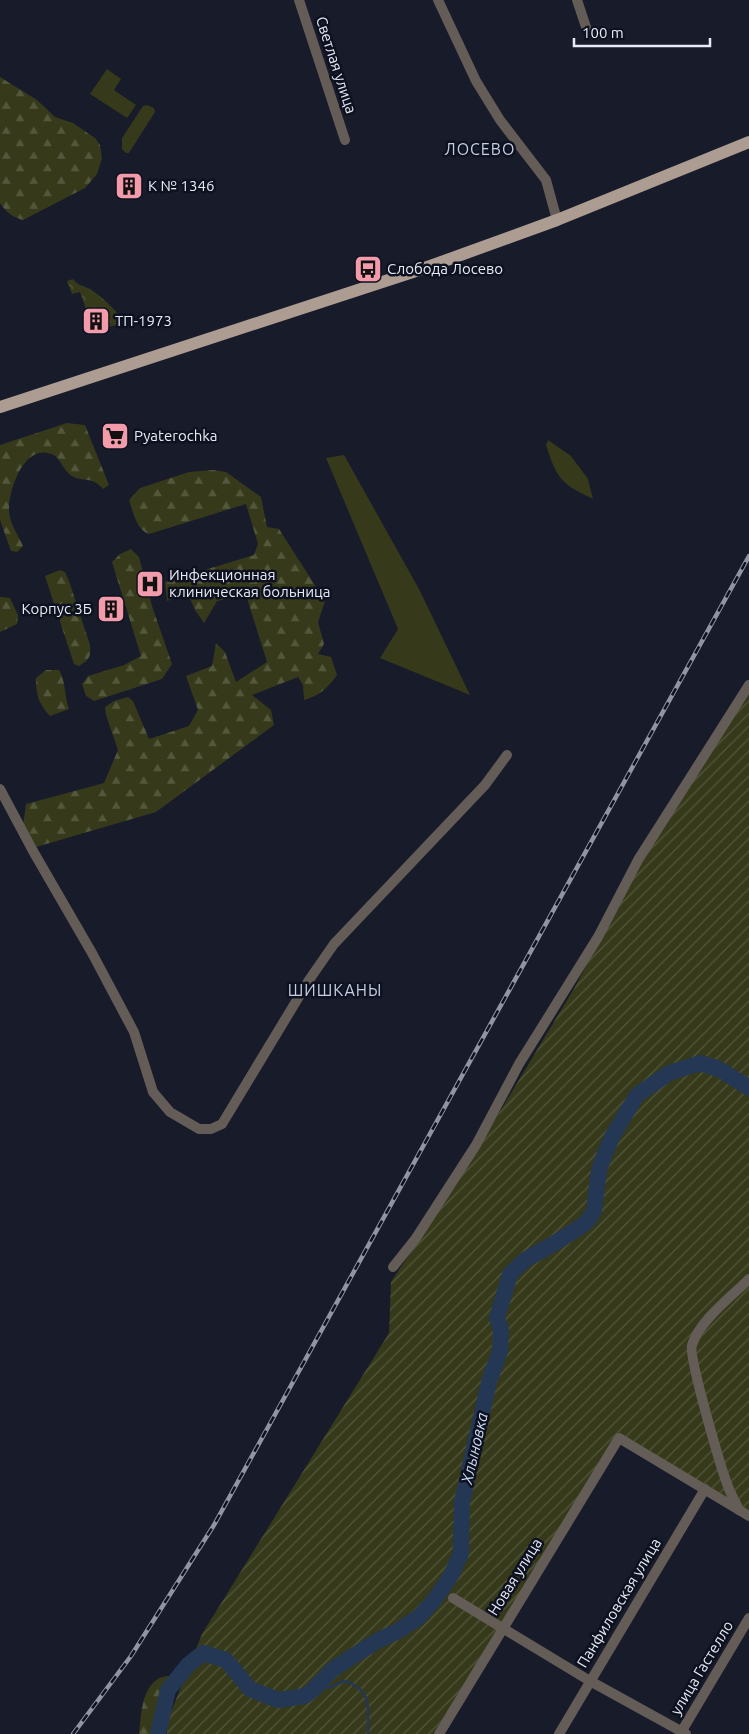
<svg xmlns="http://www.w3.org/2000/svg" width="749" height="1734" font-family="Ubuntu,sans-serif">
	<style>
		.grass { fill: #363a1a }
		.forest { fill: url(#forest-firs) }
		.park { fill: url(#park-crowns) }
		.garden { fill: url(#garden-furrows) }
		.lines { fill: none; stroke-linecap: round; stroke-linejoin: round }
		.stream { stroke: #243855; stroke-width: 2.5 }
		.river { stroke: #243855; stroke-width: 16 }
		.street { stroke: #645c56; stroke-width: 10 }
		.primary { stroke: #ad9c91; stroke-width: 12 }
		.rail-casing { stroke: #9195a1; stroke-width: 4.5 }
		.rail { stroke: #0e1220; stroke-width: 2.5; stroke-dasharray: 8; stroke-linecap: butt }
		.labels { text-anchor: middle; stroke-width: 5; stroke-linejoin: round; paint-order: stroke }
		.street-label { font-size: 15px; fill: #e7ebf5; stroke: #0e1220 }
		.poi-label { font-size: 15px; fill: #e7ebf5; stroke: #0e1220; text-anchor: start }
		.neighbourhood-label { font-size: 16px; letter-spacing: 1px; fill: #c7cee3; stroke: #0e1220 }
		.water-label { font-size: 16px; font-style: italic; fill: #cfdff5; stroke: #0e1220 }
	</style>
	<defs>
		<pattern id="forest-firs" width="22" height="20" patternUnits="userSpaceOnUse" patternTransform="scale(1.25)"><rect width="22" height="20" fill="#363a1a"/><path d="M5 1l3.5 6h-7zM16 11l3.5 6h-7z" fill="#53573c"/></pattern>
		<pattern id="park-crowns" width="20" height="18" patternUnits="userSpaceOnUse" patternTransform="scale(1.25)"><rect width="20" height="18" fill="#363a1a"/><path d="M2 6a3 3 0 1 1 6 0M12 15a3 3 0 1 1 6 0" fill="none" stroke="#53573c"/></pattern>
		<pattern id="garden-furrows" width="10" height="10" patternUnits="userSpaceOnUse" patternTransform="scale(1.25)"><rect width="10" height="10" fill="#363a1a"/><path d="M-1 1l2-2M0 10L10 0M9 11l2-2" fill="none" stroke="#53573c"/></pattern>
	</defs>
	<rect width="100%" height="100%" fill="#171b2a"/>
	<!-- grass -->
	<g class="grass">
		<polygon points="107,69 121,79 114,90 136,105 127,118 90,94"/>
		<polygon points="147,105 154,108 155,112 129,153 126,153 122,149 122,138 143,106"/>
		<path d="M 548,440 L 571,456 L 588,479 L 593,499 C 561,484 557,479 546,445 Z"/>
		<polygon points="344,455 419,589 470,695 380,658 398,629 326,458"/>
	</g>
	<!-- forest -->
	<g class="forest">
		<path d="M 0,77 L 37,100 L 55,117 L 73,123 L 95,138 L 100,145 L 102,158 L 97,174 L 85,188 L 23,220 C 12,217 6,212 0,203 Z"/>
		<path d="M 67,423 L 85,425 L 109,485 L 103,489 C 91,475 84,483 72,476 C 63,471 61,457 51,454 C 24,443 8,491 9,511 C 10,525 18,534 23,546 L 17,552 L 11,551 L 0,520 L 0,445 Z"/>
		<path d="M 213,470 L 226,472 L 261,497 L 267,527 L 279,529 L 325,601 L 318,622 L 324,644 L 318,654 L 331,657 L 337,675 C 328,688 319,696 304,700 L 303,685 L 298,677 L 252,695 L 271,710 L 274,725 L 156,812 L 36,847 L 23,826 L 26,804 L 104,783 L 118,750 L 106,715 L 105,707 L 114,701 L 128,697 L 133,701 L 149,739 L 189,726 L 198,710 L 186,676 L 212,666 L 216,643 L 225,652 L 236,682 L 267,662 L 246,595 L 217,601 L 204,623 L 195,610 L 188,594 L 167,601 L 165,582 L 254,555 L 258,544 L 246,504 L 149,534 C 136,530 133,511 129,500 L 140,488 L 189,472 Z"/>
		<polygon points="131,549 139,557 152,606 172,664 162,679 94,701 86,696 82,684 88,676 124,665 141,656 112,562 120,554"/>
		<path d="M 60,570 L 65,572 L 69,581 L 90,645 C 91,657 89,660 79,666 L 74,664 L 45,576 Z"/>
		<polygon points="0,597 10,598 18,615 17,624 0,632"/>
		<path d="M 46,670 L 59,670 C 66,681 64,696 69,709 L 50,716 C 38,704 36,693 36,678 Z"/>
		<path d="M 174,1675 L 160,1696 L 154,1734 L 139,1734 C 141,1717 141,1689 158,1679 C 162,1676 169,1676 174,1675 Z"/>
	</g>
	<!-- park -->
	<path class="park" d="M 73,279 C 77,285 84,286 90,289 C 100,295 119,312 124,323 L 109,327 L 102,308 L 87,312 L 80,292 L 72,294 L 67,281 Z"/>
	<!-- garden -->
	<polygon class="garden" points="749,694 749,1518 615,1441 433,1734 167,1734 167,1722 202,1634 389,1333 391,1282 473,1156 575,987 634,873"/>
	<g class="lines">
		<!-- stream -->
		<polyline class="stream" points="314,1689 331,1687 344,1681 349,1682 361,1690 366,1698 368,1707 368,1734"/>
		<!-- river -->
		<polyline class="river" points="158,1734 168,1690 188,1665 203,1653 226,1660 250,1689 278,1700 305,1696 314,1689 333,1669 377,1641 398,1631 419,1617 435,1599 452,1574 461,1553 462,1502 489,1382 500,1351 501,1330 497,1318 510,1274 525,1260 555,1243 583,1225 590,1218 594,1210 599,1170 606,1151 613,1135 637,1095 669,1073 700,1063 719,1069 749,1088"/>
		<!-- street -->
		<g class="street">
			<polyline points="299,0 345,140"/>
			<polyline points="438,0 476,81 500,120 546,180 557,220"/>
			<polyline points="577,0 586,27"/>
			<polyline points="0,789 33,851 92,953 134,1032 153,1092 170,1112 199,1129 211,1129 222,1124 309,980 334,944 485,785 507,755"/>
			<polyline points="393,1267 416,1238 476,1145 519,1064 598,937 638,860 749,685"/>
			<path d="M 739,1510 C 736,1503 732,1496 729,1489 C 722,1472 688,1356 692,1345 C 700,1320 731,1297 749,1279"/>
			<polyline points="453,1598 590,1681 686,1734"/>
			<polyline points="439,1734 619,1438 749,1516"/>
			<polyline points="559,1734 705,1489"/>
			<polyline points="680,1734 749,1618"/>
		</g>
		<!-- primary -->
		<polyline class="primary" points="0,407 422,269 557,220 749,142"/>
		<!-- rail casing -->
		<g class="rail-casing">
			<polyline id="rail" points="73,1734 131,1656 214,1525 749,556"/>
		</g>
		<!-- rail -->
		<use href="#rail" class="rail"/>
	</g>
	<!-- icons -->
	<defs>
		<g id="building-square" transform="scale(1.4375)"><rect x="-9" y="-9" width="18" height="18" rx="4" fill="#f39aab" stroke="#0e1220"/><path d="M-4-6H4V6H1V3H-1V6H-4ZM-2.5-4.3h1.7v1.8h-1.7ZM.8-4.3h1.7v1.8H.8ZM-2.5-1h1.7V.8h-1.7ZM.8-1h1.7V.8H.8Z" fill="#111"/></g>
		<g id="bus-square" transform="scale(1.4375)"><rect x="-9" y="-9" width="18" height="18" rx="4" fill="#f39aab" stroke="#0e1220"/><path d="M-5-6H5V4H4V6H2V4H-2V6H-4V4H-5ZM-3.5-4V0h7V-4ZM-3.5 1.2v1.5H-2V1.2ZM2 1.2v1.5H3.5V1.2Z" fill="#111"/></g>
		<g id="supermarket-square" transform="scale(1.4375)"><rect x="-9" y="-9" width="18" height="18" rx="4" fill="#f39aab" stroke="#0e1220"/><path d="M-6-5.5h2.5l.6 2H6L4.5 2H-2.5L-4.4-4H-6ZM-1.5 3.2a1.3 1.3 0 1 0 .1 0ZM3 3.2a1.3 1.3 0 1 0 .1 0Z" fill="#111"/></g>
		<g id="hospital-square" transform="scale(1.4375)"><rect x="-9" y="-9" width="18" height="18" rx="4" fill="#f39aab" stroke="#0e1220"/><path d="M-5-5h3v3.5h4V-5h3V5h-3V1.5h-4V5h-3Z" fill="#111"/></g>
	</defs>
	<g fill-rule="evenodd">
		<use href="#building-square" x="129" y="186"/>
		<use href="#bus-square" x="368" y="269"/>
		<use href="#building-square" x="96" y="321"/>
		<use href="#supermarket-square" x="115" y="436"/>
		<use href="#hospital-square" x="150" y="584"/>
		<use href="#building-square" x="111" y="609"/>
	</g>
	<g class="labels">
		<!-- street labels -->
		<g class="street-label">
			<text transform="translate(336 65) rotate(72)" y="5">Светлая улица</text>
			<text transform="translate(515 1577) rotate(-58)" y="5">Новая улица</text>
			<text transform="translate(619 1603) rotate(-59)" y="5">Панфиловская улица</text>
			<text transform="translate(702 1668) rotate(-59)" y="5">улица Гастелло</text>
		</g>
		<!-- poi labels -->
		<g class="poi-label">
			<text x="148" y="191">К № 1346</text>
			<text x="387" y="274">Слобода Лосево</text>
			<text x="115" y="326">ТП-1973</text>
			<text x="134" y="441">Pyaterochka</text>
			<text x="169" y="580">Инфекционная<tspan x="169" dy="17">клиническая больница</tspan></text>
			<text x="92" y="614" text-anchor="end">Корпус 3Б</text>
		</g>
		<!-- neighbourhood labels -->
		<g class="neighbourhood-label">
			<text x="480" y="155">ЛОСЕВО</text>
			<text x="335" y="996">ШИШКАНЫ</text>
		</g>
		<!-- water labels -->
		<g class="water-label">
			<text transform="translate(474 1448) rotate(-77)" y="6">Хлыновка</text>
		</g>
	</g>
	<!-- scale -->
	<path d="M574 38v8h136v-8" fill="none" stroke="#e7ebf5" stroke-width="2.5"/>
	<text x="582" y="38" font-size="15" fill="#e7ebf5" stroke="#0e1220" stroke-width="4" paint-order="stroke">100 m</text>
</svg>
